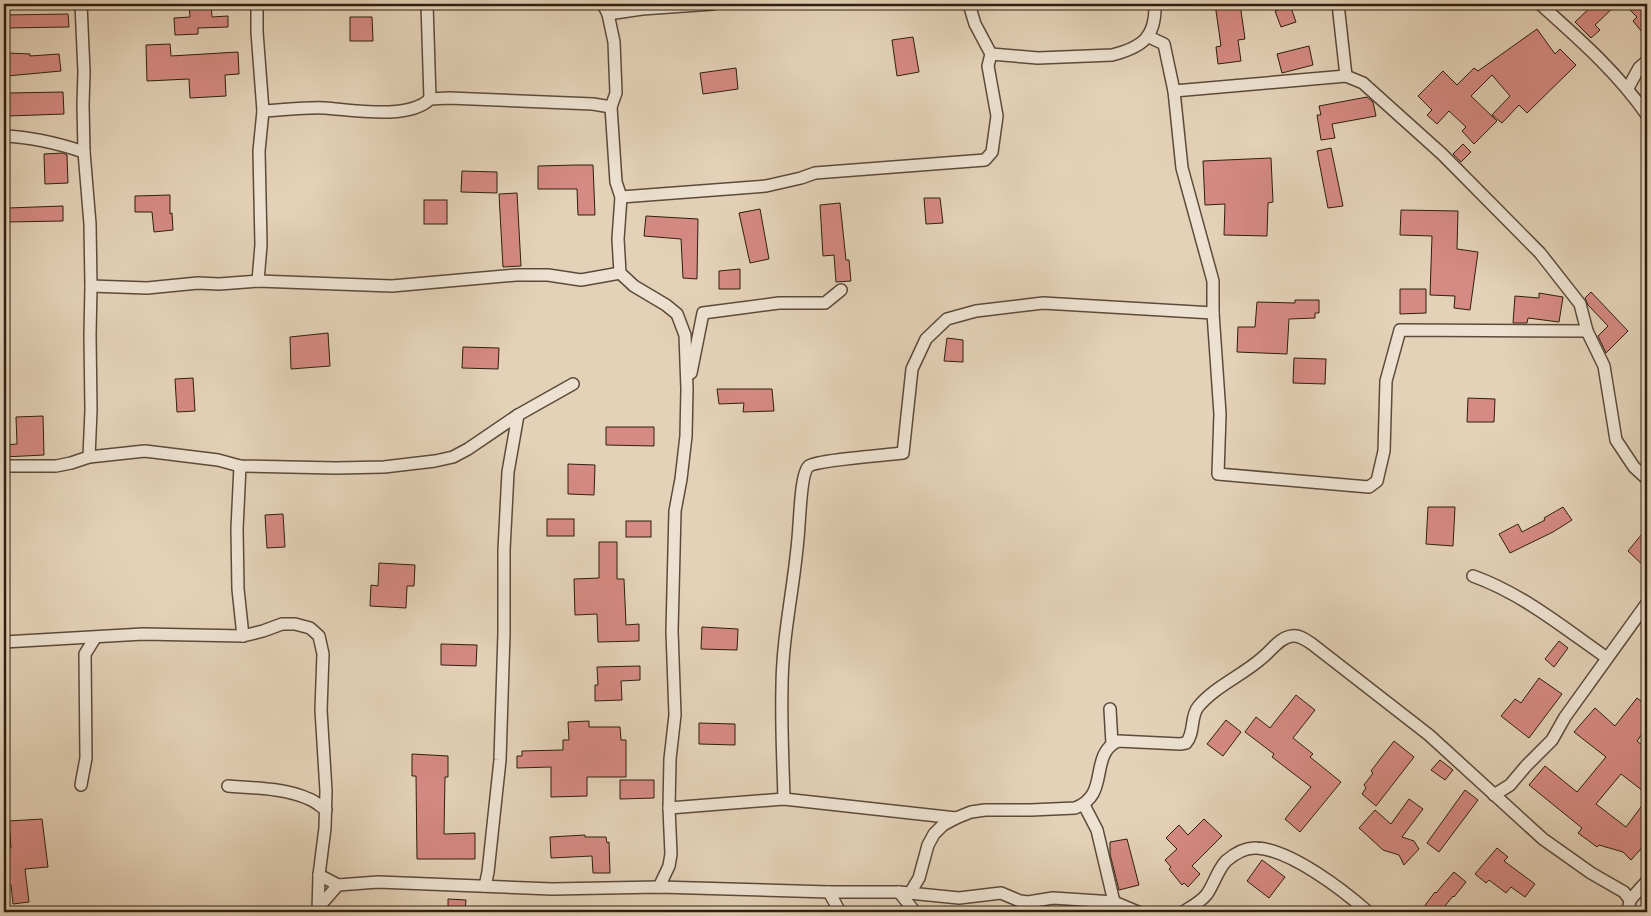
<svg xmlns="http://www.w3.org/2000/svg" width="1651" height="916" font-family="'Sorts Mill Goudy',serif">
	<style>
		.building { fill: #d58a83; stroke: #2f1e10 }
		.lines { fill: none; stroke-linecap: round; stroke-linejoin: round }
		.street-casing { stroke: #5c4b3a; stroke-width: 14 }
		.street { stroke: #ede2d1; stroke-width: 11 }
	</style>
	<rect width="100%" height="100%" fill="#e4d2b8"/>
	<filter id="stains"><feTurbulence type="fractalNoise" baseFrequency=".004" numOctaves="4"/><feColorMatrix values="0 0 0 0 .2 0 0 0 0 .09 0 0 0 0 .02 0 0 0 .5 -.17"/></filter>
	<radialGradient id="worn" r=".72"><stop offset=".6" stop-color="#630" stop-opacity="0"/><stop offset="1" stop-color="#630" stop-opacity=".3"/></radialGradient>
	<!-- building -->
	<g class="building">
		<polygon points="189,4 211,4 212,17 228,16 228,27 198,28 198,34 175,35 174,18 190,17"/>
		<polygon points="1215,4 1240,4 1245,39 1238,40 1241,61 1218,64 1216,47 1221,46"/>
		<polygon points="1594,4 1617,4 1595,25 1600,30 1591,38 1575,22"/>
		<polygon points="1624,4 1647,4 1647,38 1633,21 1637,17"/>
		<polygon points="1290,5 1296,22 1281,27 1275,11"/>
		<polygon points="68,14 69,27 4,28 4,16 5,15"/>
		<polygon points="350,17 372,17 373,41 350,41"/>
		<polygon points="1537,29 1555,54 1560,49 1576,65 1527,113 1519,105 1502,123 1492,115 1510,96 1492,75 1471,96 1497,121 1474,144 1462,131 1466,127 1449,111 1437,124 1427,115 1432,110 1418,96 1443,71 1457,85 1474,68 1478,71"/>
		<polygon points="913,37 919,72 897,76 892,40"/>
		<polygon points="170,44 171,56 238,52 239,74 225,75 226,96 190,98 189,79 147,81 146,45"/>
		<polygon points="1309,46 1313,65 1282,73 1277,54"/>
		<polygon points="8,53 30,54 30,56 59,54 61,71 7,76"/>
		<polygon points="736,68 738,89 703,94 700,73"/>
		<polygon points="63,92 64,114 8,116 7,93"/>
		<polygon points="1367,97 1373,102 1376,116 1332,124 1335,138 1321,140 1317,115 1321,115 1319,106"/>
		<polygon points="1463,144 1471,152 1461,162 1453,154"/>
		<polygon points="1331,148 1343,206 1328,208 1317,151"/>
		<polygon points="63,153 67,155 68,183 45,184 44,154"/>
		<polygon points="1271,158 1273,202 1268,203 1267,236 1224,235 1225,204 1205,205 1203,161"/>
		<polygon points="576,165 593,165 595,215 578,215 577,189 538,189 538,166"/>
		<polygon points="462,171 497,172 497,193 461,192"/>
		<polygon points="517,193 521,266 503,267 499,194"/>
		<polygon points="170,195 170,214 172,213 173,230 154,232 152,212 135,212 135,196"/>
		<polygon points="924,198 940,198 943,223 926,224"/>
		<rect x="424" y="200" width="23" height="24"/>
		<polygon points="840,203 846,260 849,260 851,281 836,282 834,255 823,256 820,205"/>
		<polygon points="63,206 63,221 8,222 8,208"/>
		<polygon points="760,209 769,259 750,263 739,213"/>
		<polygon points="1401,210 1458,211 1457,249 1478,252 1470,310 1454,308 1455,296 1430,295 1432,236 1400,235"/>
		<polygon points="646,216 698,219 697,279 683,278 681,239 644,236"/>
		<polygon points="740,269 740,289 719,289 719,271"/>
		<polygon points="1400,289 1426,289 1426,313 1400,314"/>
		<polygon points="1591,292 1628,331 1606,353 1598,336 1608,326 1588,305 1585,298"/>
		<polygon points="1539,293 1563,297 1559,322 1528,318 1527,323 1513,323 1515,296 1539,298"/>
		<polygon points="1295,300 1319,300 1319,313 1315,313 1315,318 1289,319 1287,354 1237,352 1238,327 1255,327 1257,302 1295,303"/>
		<polygon points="328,333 330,366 291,369 290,337"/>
		<polygon points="947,338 963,340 963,362 944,361"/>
		<polygon points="463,347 499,348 498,369 462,368"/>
		<polygon points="1294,358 1326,359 1325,384 1293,383"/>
		<polygon points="193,378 195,411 177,412 175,379"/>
		<polygon points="717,389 772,389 774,411 743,412 744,403 719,404"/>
		<polygon points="1468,398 1495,399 1494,422 1467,422"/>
		<polygon points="43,416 44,455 4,457 4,445 17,444 16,417"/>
		<polygon points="606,427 654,427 654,446 606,445"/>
		<polygon points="568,464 595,465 594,495 568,494"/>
		<polygon points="1428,507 1455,507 1453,546 1426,544"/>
		<polygon points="1563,507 1572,520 1553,532 1510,553 1499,534 1518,524 1522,532 1545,520 1544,518"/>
		<polygon points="283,514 285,547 267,548 265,515"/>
		<rect x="547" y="519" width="27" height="17"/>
		<rect x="626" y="521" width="25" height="16"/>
		<polygon points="1647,528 1647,569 1628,551"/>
		<polygon points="599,542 617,542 617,579 624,579 626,625 639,624 639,641 598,642 597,614 575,615 574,579 599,578"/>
		<polygon points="379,563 415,565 414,586 407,586 406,608 370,606 371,585 378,586"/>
		<polygon points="702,627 738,629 737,650 701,649"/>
		<polygon points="1559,641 1568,648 1554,667 1545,659"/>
		<polygon points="441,644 477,645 476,666 441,665"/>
		<polygon points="640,666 640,680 621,681 622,700 595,701 595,685 598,685 597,667"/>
		<polygon points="1539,678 1562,694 1529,738 1501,716 1515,699 1521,703"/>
		<polygon points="1296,695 1315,710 1293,738 1313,754 1310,757 1341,782 1300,832 1285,819 1311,787 1272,757 1274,754 1245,732 1256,717 1270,728"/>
		<polygon points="1637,698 1647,706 1647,727 1637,741 1647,749 1647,794 1621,774 1596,804 1626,827 1647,799 1647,842 1631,860 1623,852 1599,845 1597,847 1578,833 1582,828 1529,785 1545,766 1577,792 1606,757 1574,732 1595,708 1615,726"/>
		<polygon points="1226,720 1241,732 1223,756 1207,744"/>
		<polygon points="589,721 589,727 620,727 621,740 626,740 626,777 587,777 587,796 551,797 551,767 517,768 517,756 522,756 522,751 563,750 563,740 569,740 568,722"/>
		<polygon points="699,723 735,724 735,745 699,744"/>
		<polygon points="1394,741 1414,757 1376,806 1362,794 1366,788 1364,785 1373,773 1371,771"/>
		<polygon points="412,754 448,756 448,777 445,777 444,834 475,833 475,859 417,859 416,776 412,776"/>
		<polygon points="1440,760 1453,770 1445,780 1431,770"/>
		<polygon points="620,780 654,780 654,798 620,799"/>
		<polygon points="1465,790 1478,800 1439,852 1427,843"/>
		<polygon points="1409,799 1423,809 1402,837 1414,841 1419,849 1404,865 1399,855 1383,850 1359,828 1375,810 1391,824"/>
		<polygon points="42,819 48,867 25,869 29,902 13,904 11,885 4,885 4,849 11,848 9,821"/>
		<polygon points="1204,819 1222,836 1192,866 1200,874 1188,887 1184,883 1182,885 1169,869 1171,867 1165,860 1177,849 1166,838 1179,825 1188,835"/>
		<polygon points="585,835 585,837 606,837 607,843 609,842 610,873 593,873 592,856 551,858 550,837"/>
		<polygon points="1127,839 1139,885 1119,890 1110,854 1110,842"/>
		<polygon points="1497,848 1508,857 1504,861 1535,884 1525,897 1511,887 1506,893 1489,880 1486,883 1475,874"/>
		<polygon points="1262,860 1285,877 1269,898 1247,881"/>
		<polygon points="1454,872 1466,882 1454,897 1453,896 1440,912 1420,912 1435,892 1436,893"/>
		<polygon points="448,899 466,900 465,912 448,912"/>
	</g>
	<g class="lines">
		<!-- street casing -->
		<g class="street-casing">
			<g id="street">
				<polyline points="81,4 84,72 83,105 84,152 90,224 91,286 90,335 91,410 89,457"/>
				<polyline points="257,4 257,32 263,111 259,151 261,245 258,281"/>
				<polyline points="427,4 430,99"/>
				<polyline points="603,4 608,14 614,42 616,93 611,107 616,182 621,197 618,239 620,273 634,286 666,305 677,314 685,335 687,389 686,436 681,479 675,511 672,631 675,715 670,759 669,808 671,854 669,866 659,887"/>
				<polyline points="1338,4 1346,76"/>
				<path d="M 1540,4 C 1579,39 1617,72 1647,115"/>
				<polyline points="608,14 642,9 713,4"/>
				<polyline points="1149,37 1164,44 1174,91 1182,168 1213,281 1213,313 1220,414 1218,474 1369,487 1377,481 1384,451 1386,381 1400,330 1587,331"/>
				<path d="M 991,54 L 1038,58 L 1112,55 C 1143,47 1156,37 1155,4"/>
				<polyline points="1628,88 1639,68 1647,61"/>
				<polyline points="1174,91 1346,76 1363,83 1442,154 1540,253 1580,304 1587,331 1604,366 1616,440 1634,467 1647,479"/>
				<path d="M 263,111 C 284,110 305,107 325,108 C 353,110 409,120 430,99 L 449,98 L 593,104 L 611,107"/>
				<path d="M 4,136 C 32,137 57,143 84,152"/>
				<polyline points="621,197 766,186 801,178 815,173 985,160 992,152 997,116 988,66 991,54 975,24 969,4"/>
				<polyline points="91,286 147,288 198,283 219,284 258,281 392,286 516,275 548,275 581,280 620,273"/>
				<polyline points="691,373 703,313 779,303 825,303 841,290"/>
				<polyline points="4,466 56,466 71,463 89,457 145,451 218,460 240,466 336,468 384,467 435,461 453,457 468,449 518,415 573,384"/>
				<polyline points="240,466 237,529 238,589 243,636"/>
				<path d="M 1473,576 C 1523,594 1564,628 1607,658"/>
				<polyline points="4,642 143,634 243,636 263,631 282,624 295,624 310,628 319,636 323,654 321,710 326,791 325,828 319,875 318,912"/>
				<polyline points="1110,709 1112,744"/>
				<polyline points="81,785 86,758 85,654 95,638"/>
				<path d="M 228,786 C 254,788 285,788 309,799 C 315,801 320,806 326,810"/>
				<polyline points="1494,795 1510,785 1526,766 1552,740 1565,717 1647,603"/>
				<path d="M 784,799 C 783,762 781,725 782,688 C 782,633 796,580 799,525 C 800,515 801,472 809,466 C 818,460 888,455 903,453 L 912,369 L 926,339 L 947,319 L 976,311 L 1043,303 L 1213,313"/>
				<polyline points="1084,805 1097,830 1114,902"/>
				<polyline points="669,808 784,799 956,818"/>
				<polyline points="319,875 338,885 378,882 552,889 659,887 829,892 899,892 959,898 1001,893 1020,901 1028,902 1053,898 1114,902 1138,912"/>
				<polyline points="485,886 488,872 500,760 504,633 504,550 508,472 518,415"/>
				<polyline points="829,892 840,912"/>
				<polyline points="899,892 915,912"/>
				<path d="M 910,893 L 919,878 L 928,845 L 934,834 L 943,825 L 956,818 L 971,812 L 985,810 L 1031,810 L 1075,808 C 1111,795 1088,755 1118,741 L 1180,744 L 1186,743 C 1195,733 1190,717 1198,707 C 1214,687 1243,675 1262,658 C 1271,651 1280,637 1292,636 C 1300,635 1306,640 1312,644 L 1429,735 L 1543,839 L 1591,873 L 1624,892 L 1630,900 L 1628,912"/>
				<polyline points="1630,900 1647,881"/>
				<polyline points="318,908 338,885"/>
				<path d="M 1183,912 C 1191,907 1201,902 1207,894 C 1214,884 1217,871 1226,861 C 1234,854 1246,847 1257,848 C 1291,850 1343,890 1368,912"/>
			</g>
		</g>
		<!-- street -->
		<use href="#street" class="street"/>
	</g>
	<!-- margin -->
	<rect width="1651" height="916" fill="none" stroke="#e4d2b8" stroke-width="20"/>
	<rect x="5" y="5" width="1641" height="906" fill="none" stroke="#2f1e10" stroke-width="2.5"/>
	<rect x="10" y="10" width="1631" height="896" fill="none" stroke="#2f1e10"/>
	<rect width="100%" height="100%" filter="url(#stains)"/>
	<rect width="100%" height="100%" fill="url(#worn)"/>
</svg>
